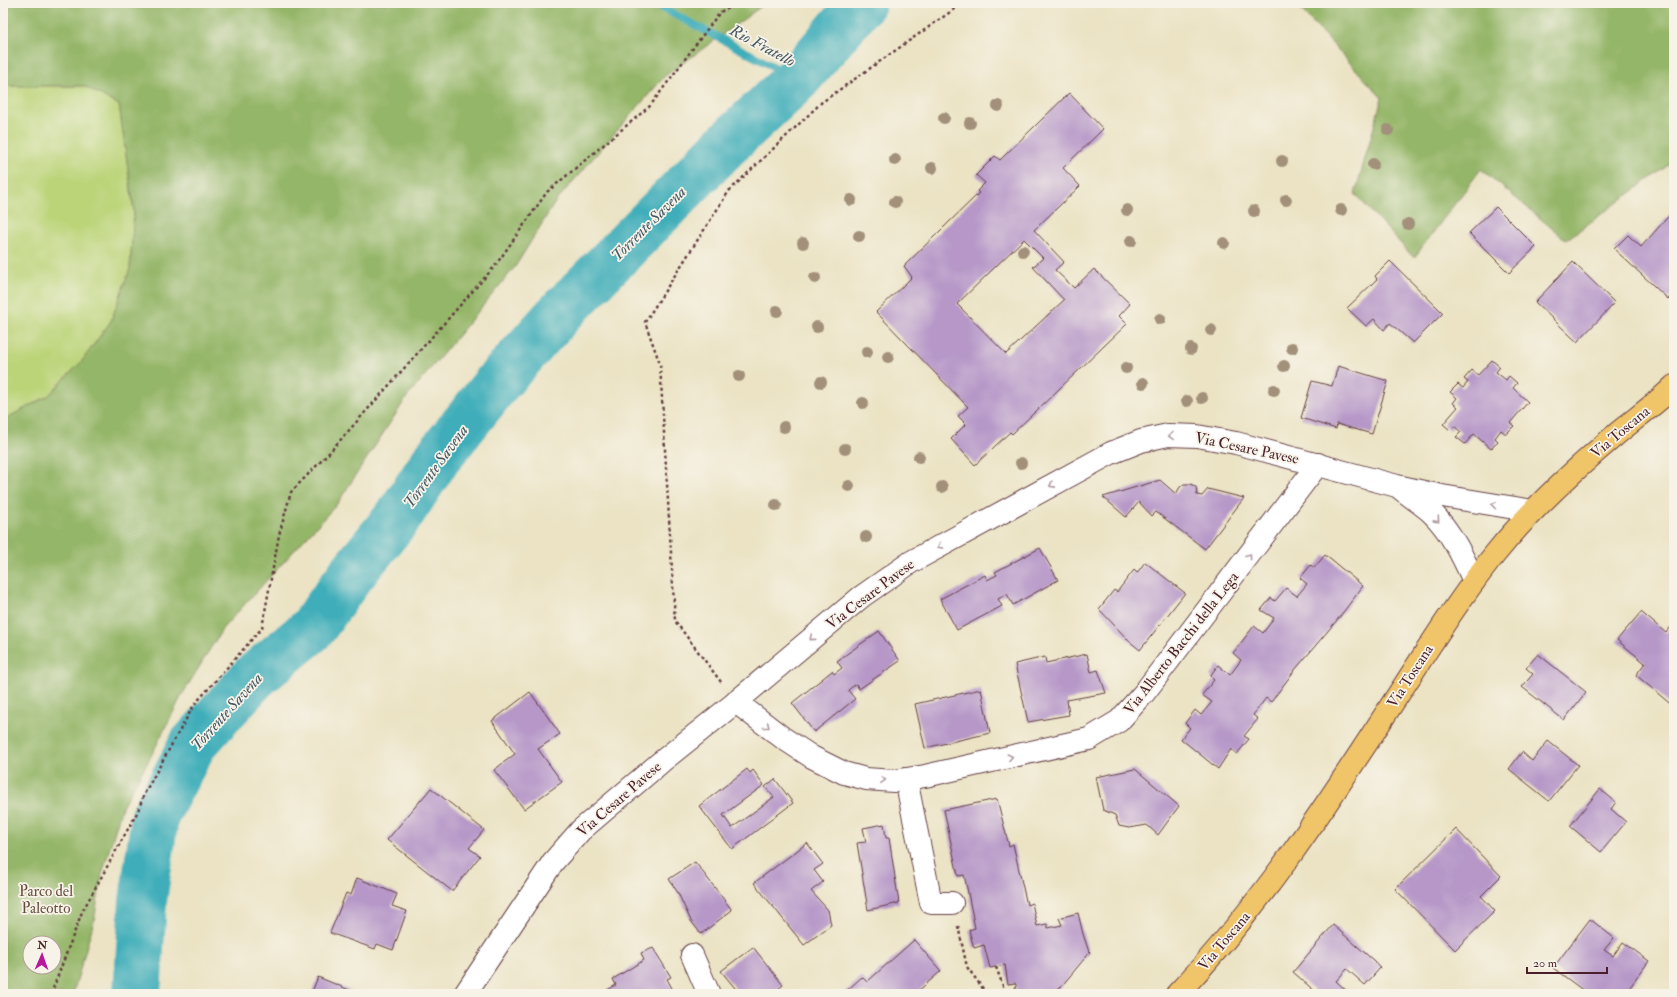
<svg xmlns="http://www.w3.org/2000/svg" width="1677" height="997" font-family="'IM FELL Double Pica',serif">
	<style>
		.green { fill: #bbd478; stroke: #827a52 }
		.forest { fill: #94b668; stroke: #6f6a4a; fill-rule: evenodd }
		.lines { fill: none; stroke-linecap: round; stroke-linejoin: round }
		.stream { stroke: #3faeba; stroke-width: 8 }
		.river { stroke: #3faeba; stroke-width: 48 }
		.building { fill: #b697c8; fill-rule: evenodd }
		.minor-casing { stroke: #623c42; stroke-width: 24 }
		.major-casing { stroke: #623c42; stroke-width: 24 }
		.path { stroke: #623c42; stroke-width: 2.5; stroke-dasharray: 3 3; stroke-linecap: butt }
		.minor { stroke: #fff; stroke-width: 22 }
		.major { stroke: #f0c469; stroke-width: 22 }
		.tree { fill: #a2907a }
		.oneway { stroke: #ae9aa0 }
		.labels { text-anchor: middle; stroke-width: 3.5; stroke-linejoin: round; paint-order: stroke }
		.street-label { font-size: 15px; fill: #4a1f2b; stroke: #f7f3e8 }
		.park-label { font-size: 15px; fill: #664c3e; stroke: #f7f3e8 }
		.water-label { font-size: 16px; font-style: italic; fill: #465864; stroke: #f7f3e8 }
	</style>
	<rect width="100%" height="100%" fill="#f7f3e8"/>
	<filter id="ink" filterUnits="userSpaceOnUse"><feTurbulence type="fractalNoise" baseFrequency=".025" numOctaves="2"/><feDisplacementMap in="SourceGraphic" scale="8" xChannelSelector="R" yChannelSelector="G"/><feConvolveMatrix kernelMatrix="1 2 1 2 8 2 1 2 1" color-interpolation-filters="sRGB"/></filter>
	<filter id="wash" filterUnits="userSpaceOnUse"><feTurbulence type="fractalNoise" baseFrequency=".012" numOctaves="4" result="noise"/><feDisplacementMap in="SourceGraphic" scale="16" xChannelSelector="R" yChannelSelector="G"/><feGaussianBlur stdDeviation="0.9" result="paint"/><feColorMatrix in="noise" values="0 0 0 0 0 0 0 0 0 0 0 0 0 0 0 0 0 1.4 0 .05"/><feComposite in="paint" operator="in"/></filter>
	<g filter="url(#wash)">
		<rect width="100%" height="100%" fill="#ebe3c4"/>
		<!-- green -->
		<polygon class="green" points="3,86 84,86 119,104 134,211 130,269 111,321 82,361 48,396 3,420"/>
		<!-- forest -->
		<g class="forest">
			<path d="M 3,3 L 766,3 L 665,76 L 608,141 L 556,201 L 515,267 L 407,397 L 337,504 L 223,628 L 182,695 L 151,756 L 122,807 L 102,874 L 94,921 L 73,994 L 3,994 L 3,420 L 48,396 L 82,361 L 111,321 L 130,269 L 134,211 L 119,105 L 84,86 L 3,86 ZM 30,943 L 54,943 L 54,967 L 30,967 Z"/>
			<polygon points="1295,3 1674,3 1674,161 1566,240 1481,169 1414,258 1355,194 1382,98"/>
		</g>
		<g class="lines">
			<!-- stream -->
			<polyline class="stream" points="653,3 797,79"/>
			<!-- river -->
			<polyline class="river" points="137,994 143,901 155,816 193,744 254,677 312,629 350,576 398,517 435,461 497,383 559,314 728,143 797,79 862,3"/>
		</g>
		<g id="blocks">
			<!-- building -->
			<g class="building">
				<path d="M 1069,93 L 1103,129 L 1063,168 L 1080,186 L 1034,230 L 1064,262 L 1055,270 L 1074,288 L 1094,269 L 1130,304 L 1119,316 L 1127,324 L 1012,434 L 1010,432 L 975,465 L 951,439 L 966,424 L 958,416 L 968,407 L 876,312 L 912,277 L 904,266 L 979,193 L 977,191 L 985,183 L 976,175 L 995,156 L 1000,160 ZM 1024,239 L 1043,258 L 1033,267 L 1064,300 L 1006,354 L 957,304 Z"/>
				<polygon points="1496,207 1536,247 1509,273 1469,233"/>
				<polygon points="1674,210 1674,293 1668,299 1614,249 1628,235 1641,247"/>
				<polygon points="1390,261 1443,313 1413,343 1390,323 1384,330 1374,319 1366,326 1347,308 1377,279 1375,276"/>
				<polygon points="1573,262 1615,303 1577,342 1535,302"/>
				<polygon points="1492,360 1500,367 1496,372 1506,380 1509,376 1517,383 1513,388 1528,402 1510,423 1514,426 1506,434 1501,430 1495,438 1498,441 1491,449 1474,434 1465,444 1456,437 1461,432 1454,426 1450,430 1443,424 1458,407 1453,403 1457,398 1450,392 1458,384 1463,388 1468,382 1464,379 1472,370 1478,375"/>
				<polygon points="1338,366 1388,381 1372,434 1337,424 1336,429 1301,418 1312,381 1332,386"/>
				<polygon points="1160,480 1176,494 1180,487 1184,484 1191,484 1196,487 1197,495 1202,496 1208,489 1244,498 1205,549 1156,512 1152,516 1139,502 1126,517 1103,497"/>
				<polygon points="1040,548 1058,580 1013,605 1007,594 998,599 1002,606 957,630 940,599 985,575 987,580 997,575 995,572"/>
				<polygon points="1325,555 1363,586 1338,619 1294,671 1271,702 1266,698 1253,715 1258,719 1244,736 1249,739 1237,754 1231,749 1218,769 1181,739 1190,728 1185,723 1195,710 1201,715 1212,702 1202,695 1214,680 1210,676 1218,665 1230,675 1241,660 1233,653 1254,626 1263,633 1274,618 1261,610 1271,598 1275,601 1286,588 1297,596 1307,584 1300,578 1311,565 1314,568"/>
				<polygon points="1145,562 1185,593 1140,650 1129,641 1099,609 1114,590 1117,592 1134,570 1137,573"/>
				<polygon points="1641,612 1666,633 1674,623 1674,707 1636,675 1645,663 1617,640"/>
				<polygon points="879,631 900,661 859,689 856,684 848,690 855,699 814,732 792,703 832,671 834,674 842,668 837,661"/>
				<polygon points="1087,654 1091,672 1098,670 1106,693 1067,700 1069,715 1028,722 1015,664 1045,657 1046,663"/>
				<polygon points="1538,654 1586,692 1564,720 1522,687 1533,674 1526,668"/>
				<polygon points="981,689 990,733 925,748 915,704"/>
				<polygon points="530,692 560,734 538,749 562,782 524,809 494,770 515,754 492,721"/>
				<polygon points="1548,741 1578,765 1549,801 1509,769 1522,752 1532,761"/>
				<polygon points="747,769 750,773 753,770 764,785 723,815 732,828 774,797 765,787 775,779 793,803 732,849 699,806"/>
				<polygon points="1135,769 1179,806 1158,835 1147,825 1129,828 1119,826 1115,815 1103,810 1096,777"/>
				<polygon points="431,788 484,830 469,848 480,856 452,891 387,840"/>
				<polygon points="1600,789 1616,802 1611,809 1626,822 1601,852 1570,826"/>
				<polygon points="997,799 1009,846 1013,844 1027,905 1032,903 1037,926 1047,924 1048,928 1062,925 1059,918 1078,913 1083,934 1089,952 1090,952 1055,994 1016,994 1015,987 1017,987 1015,983 1008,984 1005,965 990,968 984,945 974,948 969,930 975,928 967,888 964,875 958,876 944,810"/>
				<polygon points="884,824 886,838 889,838 899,903 868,910 857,843 866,842 863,828"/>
				<polygon points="1456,829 1501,876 1481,896 1495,911 1455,950 1395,889"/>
				<polygon points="807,843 823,864 814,870 823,882 811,891 828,910 831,925 804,945 754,883"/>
				<polygon points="695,862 732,910 701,934 691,921 678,893 669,879"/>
				<polygon points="357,878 397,894 392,906 407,911 393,950 377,944 375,949 330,933 346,893 351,895"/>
				<polygon points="1590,919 1614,938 1604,950 1613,956 1623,942 1649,961 1625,994 1588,994 1553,968"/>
				<polygon points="1333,925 1381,967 1365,985 1347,969 1336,981 1350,994 1318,994 1293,972"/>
				<polygon points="914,940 941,971 916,993 917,994 844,993 862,977 867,982"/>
				<polygon points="753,947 783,985 772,994 760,994 758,992 756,994 742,994 740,992 739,993 721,971"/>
				<polygon points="653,948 671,977 667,979 673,990 669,994 605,994 604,992 616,985 613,979 644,960 641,953"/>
				<polygon points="318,977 359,994 311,994"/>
			</g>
		</g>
	</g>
	<g filter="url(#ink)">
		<use href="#blocks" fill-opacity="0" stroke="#623c42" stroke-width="1"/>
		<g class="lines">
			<!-- minor casing -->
			<g class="minor-casing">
				<g id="minor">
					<path d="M 1401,489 C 1411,497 1422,504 1431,512 C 1451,531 1463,557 1474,581"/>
					<polyline points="736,702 783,738 812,757 844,773 866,779 894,781 925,776 1089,739 1119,721 1144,693 1318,464"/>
					<polyline points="906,779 931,903 952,903"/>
					<polyline points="692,955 709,994"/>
					<polyline points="465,994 553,862 581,830 661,762 736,702 861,597 911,562 1111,453 1141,441 1168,435 1197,436 1236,443 1397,486 1442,496 1533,511"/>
				</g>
			</g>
			<!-- major casing -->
			<g class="major-casing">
				<path id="major" d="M 1177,994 C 1261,906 1328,803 1394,701 C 1427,651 1457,601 1495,554 C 1531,509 1575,469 1619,432 C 1637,417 1657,403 1674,386"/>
			</g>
			<!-- path -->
			<g class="path">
				<polyline points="721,682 675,621 660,364 645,322 729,191 822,102 963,3"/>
				<polyline points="958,926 967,967 987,994"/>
				<polyline points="996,967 1006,994"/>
				<polyline points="51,994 82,912 138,811 144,794 194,705 262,628 279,535 291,492 328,454 495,266 547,192 650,106 720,12 734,6 736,3"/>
			</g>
			<!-- minor -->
			<use href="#minor" class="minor"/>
			<!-- major -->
			<use href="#major" class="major"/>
		</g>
		<!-- trees -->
		<g class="tree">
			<circle cx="998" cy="106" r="6"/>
			<circle cx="944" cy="118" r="6"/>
			<circle cx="970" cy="123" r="6"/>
			<circle cx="1388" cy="130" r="6"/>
			<circle cx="895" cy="160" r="6"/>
			<circle cx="1282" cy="161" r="6"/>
			<circle cx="1373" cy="164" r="6"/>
			<circle cx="932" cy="168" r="6"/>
			<circle cx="851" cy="200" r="6"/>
			<circle cx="1286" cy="200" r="6"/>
			<circle cx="895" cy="202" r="6"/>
			<circle cx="1127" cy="210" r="6"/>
			<circle cx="1341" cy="210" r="6"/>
			<circle cx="1254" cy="211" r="6"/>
			<circle cx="1408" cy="224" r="6"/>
			<circle cx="859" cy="236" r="6"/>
			<circle cx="1131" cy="241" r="6"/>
			<circle cx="803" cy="243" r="6"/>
			<circle cx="1224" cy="243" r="6"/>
			<circle cx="1023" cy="251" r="6"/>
			<circle cx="815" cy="278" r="6"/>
			<circle cx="777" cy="311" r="6"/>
			<circle cx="1160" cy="319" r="6"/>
			<circle cx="817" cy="327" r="6"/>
			<circle cx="1211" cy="330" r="6"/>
			<circle cx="1292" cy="348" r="6"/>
			<circle cx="1191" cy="349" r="6"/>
			<circle cx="867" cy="352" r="6"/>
			<circle cx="888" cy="357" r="6"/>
			<circle cx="1284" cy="366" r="6"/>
			<circle cx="1126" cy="368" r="6"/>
			<circle cx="739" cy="376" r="6"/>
			<circle cx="821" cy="382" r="6"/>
			<circle cx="1143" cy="383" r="6"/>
			<circle cx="1274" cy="390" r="6"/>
			<circle cx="1202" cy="398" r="6"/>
			<circle cx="1187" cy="401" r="6"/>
			<circle cx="863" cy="403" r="6"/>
			<circle cx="784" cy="427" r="6"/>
			<circle cx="845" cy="449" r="6"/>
			<circle cx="919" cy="457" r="6"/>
			<circle cx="1021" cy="463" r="6"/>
			<circle cx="849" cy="486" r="6"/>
			<circle cx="942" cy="487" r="6"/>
			<circle cx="776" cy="505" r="6"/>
			<circle cx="866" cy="537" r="6"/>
		</g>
		<!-- one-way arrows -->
		<defs><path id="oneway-chevron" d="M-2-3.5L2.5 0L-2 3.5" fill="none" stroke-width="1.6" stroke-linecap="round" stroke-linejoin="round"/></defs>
		<g class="oneway">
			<use href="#oneway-chevron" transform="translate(1171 436) rotate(178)"/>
			<use href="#oneway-chevron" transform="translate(1052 485) rotate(152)"/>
			<use href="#oneway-chevron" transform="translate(1494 505) rotate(-171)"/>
			<use href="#oneway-chevron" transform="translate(1437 520) rotate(48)"/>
			<use href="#oneway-chevron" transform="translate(940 546) rotate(151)"/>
			<use href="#oneway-chevron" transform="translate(1249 556) rotate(-53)"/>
			<use href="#oneway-chevron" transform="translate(812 638) rotate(140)"/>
			<use href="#oneway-chevron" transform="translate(767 726) rotate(38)"/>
			<use href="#oneway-chevron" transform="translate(1010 757) rotate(-13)"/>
			<use href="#oneway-chevron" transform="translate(883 780) rotate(4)"/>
		</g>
	</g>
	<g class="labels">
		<!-- street labels -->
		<g class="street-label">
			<text transform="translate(1620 432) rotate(-40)" y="5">Via Toscana</text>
			<text transform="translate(1247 448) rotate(12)" y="5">Via Cesare Pavese</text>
			<text transform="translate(870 594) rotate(-37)" y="5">Via Cesare Pavese</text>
			<text transform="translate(1181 643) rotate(-52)" y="5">Via Alberto Bacchi della Lega</text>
			<text transform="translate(1410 676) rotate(-57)" y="5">Via Toscana</text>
			<text transform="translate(619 799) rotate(-41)" y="5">Via Cesare Pavese</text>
			<text transform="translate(1224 941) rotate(-50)" y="5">Via Toscana</text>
		</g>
		<!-- park labels -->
		<g class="park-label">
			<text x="46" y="896">Parco del<tspan x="46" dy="17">Paleotto</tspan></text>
		</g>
		<!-- water labels -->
		<g class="water-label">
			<text transform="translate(763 45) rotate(28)" y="6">Rio Fratello</text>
			<text transform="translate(648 223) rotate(-45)" y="6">Torrente Savena</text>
			<text transform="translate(435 466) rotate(-54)" y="6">Torrente Savena</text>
			<text transform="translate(226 711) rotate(-48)" y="6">Torrente Savena</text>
		</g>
	</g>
	<!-- margin -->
	<rect width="1677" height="997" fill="none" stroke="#f7f3e8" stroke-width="16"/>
	<!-- north arrow -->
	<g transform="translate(42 955) rotate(2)"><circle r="19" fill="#f7f3e8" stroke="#b29e9c"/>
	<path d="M0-3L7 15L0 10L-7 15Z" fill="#b5179e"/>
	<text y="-6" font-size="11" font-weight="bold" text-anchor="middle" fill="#4a1f2b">N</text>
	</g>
	<!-- scale -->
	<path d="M1527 967v6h80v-6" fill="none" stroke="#4a1f2b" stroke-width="2"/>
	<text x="1533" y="967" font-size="12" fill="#4a1f2b" stroke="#f7f3e8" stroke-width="3" paint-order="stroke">20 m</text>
</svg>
